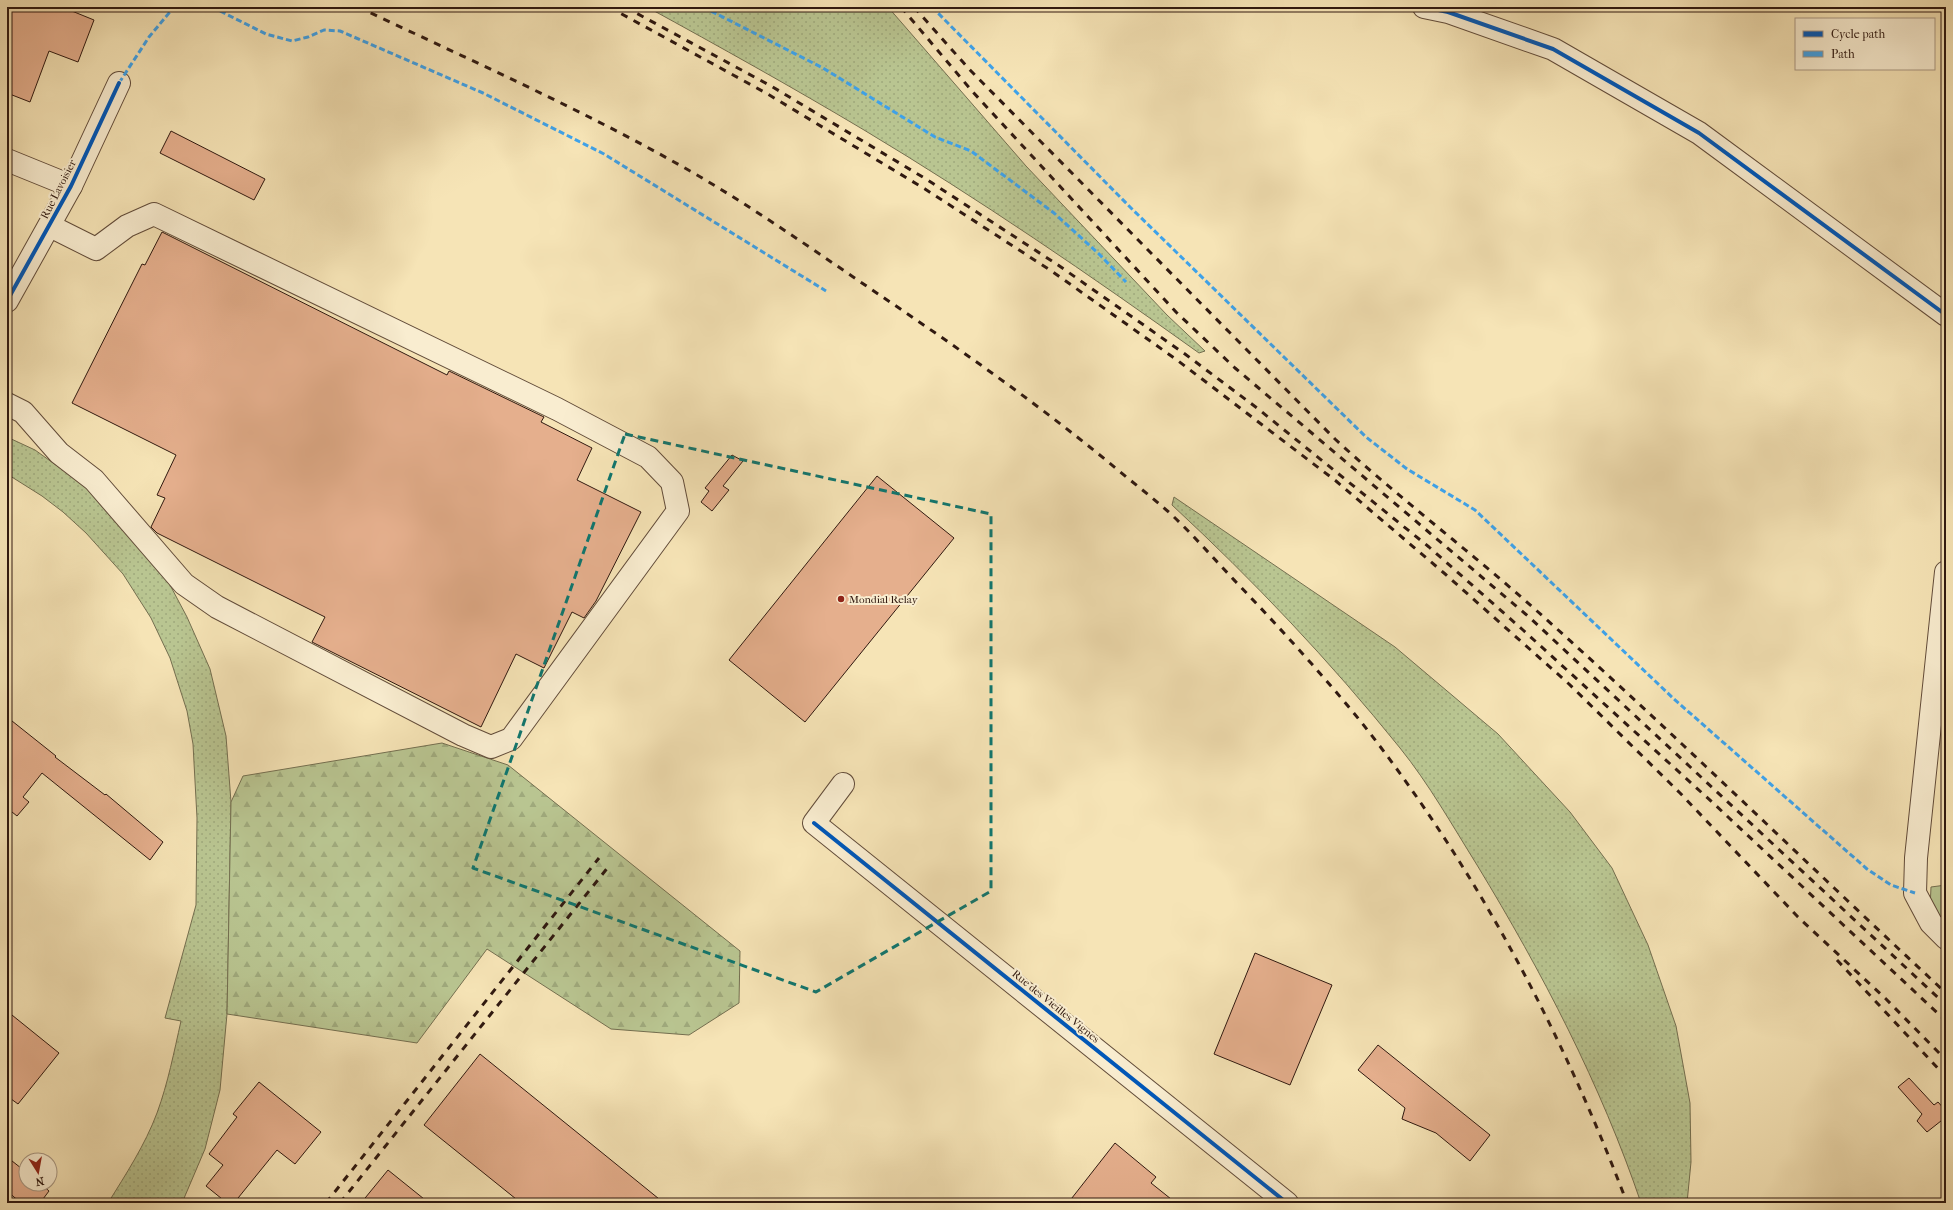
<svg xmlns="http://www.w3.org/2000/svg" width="1953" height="1210" font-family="'IM FELL French Canon',serif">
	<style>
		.grass { fill: url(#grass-dots); stroke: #746f50 }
		.forest { fill: url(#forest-firs); stroke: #746f50 }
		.garden { fill: #b9c591; stroke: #746f50 }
		.building { fill: #e5af8d; stroke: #301910 }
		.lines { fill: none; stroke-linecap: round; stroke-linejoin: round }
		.minor-casing { stroke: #624c3a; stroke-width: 24 }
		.minor { stroke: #f9edd0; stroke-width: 22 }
		.rail { stroke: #301910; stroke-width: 3; stroke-dasharray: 7 7; stroke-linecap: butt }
		.quiet { stroke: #3ea2ea; stroke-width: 3; stroke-dasharray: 6 3; stroke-linecap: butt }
		.cycleway-casing { stroke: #f9edd0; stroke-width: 6 }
		.cycleway { stroke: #0057b8; stroke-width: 4 }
		.marked { fill: none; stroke: #0f766e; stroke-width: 3; stroke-dasharray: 8 5; stroke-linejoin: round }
		.poi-dot { fill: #8f2418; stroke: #f9edd0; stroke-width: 1.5 }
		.labels { text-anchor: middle; stroke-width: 4; stroke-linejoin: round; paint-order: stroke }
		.street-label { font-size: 11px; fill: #301910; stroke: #f9edd0 }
		.poi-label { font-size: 11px; fill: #301910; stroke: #f9edd0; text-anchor: start }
	</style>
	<defs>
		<pattern id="grass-dots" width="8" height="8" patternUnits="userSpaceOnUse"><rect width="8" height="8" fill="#b9c591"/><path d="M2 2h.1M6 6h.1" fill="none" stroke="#9fa97c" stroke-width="1.8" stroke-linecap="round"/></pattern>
		<pattern id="forest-firs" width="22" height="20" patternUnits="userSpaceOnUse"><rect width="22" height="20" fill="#b9c591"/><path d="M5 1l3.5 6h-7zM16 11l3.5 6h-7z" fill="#9fa97c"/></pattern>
	</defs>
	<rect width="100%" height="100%" fill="#f6e4b6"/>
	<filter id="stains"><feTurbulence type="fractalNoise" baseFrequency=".005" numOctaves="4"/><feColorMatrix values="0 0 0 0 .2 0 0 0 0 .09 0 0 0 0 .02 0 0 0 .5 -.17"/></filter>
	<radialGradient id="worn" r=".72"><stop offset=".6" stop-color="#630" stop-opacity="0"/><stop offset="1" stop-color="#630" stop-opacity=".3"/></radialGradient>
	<!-- grass -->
	<g class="grass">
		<path d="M 647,7 L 888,7 L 1026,166 L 1167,315 L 1205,351 L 1199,353 C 1090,275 979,199 864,130 C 792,87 720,47 647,7 Z"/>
		<path d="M 7,437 L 35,450 L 88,488 L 162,570 L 187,617 L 210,669 L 226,736 L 231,802 L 227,1014 L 220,1090 L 205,1149 L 182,1203 L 108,1203 C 126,1174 145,1145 157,1113 C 168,1083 174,1052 181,1021 L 165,1018 L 196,905 L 197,818 L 193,744 L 187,711 L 170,658 L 151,618 L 123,574 L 86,533 L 63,512 L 42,496 L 7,474 Z"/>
		<path d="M 1174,497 L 1395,647 L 1498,734 L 1570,812 L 1612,868 L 1648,945 L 1676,1026 L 1690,1103 L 1691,1162 L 1687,1203 L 1641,1203 C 1601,1085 1542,972 1477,865 C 1452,825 1429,784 1400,748 C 1330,661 1253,580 1172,505 Z"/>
	</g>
	<!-- forest -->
	<polygon class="forest" points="442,743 508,765 740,951 739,1003 689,1035 611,1029 487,949 417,1043 227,1014 231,802 243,776"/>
	<!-- garden -->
	<polygon class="garden" points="1946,885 1946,925 1930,909 1931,887"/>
	<!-- building -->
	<g class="building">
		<polygon points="13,7 62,7 94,20 78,62 49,51 30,102 7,93 7,23"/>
		<polygon points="171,131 265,179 254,200 160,153"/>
		<polygon points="162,232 447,375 449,371 544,417 541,422 592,448 577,480 641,512 596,601 584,618 572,612 544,668 516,654 481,727 312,642 325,617 157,533 151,527 165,498 157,495 176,455 72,403 142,264 145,265"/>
		<polygon points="732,455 743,461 723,486 729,490 712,511 701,502 709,491 705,488"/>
		<polygon points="877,476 954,538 805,722 729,660"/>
		<polygon points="7,717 56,756 55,757 105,795 106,794 163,842 150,860 42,773 23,797 29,802 17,816 7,808"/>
		<polygon points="1255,953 1332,985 1290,1085 1214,1054"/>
		<polygon points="7,1011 59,1053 18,1104 7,1096"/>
		<polygon points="1378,1045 1490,1135 1470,1161 1436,1133 1402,1119 1405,1108 1358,1070"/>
		<polygon points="480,1054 579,1134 664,1203 521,1203 424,1125"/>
		<polygon points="1909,1078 1934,1105 1938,1102 1946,1111 1946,1117 1927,1132 1917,1121 1922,1114 1898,1087"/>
		<polygon points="259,1082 321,1132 295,1164 277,1150 234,1203 227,1203 206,1186 223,1165 209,1154 237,1117 233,1114"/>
		<polygon points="1115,1143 1156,1177 1151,1183 1176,1203 1068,1203"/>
		<polygon points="7,1157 26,1172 26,1184 41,1184 49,1191 40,1203 21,1203 7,1191"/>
		<polygon points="388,1170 429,1203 361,1203"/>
	</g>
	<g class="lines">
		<!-- minor casing -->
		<g class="minor-casing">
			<g id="minor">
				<polyline points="1424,7 1448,12 1553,49 1699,133 1946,315"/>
				<polyline points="7,160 71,186"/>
				<polyline points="7,301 71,186 119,83"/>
				<polyline points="7,404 23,412 59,453 94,480 184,584 217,607 463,735 491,747 511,739 678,511 672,482 648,457 557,409 154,214 127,226 96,249 50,226"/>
				<polyline points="1946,572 1916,858 1915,893 1931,923 1946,938"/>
				<polyline points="843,784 814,823 1287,1203"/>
			</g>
		</g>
		<!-- minor -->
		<use href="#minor" class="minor"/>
		<!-- rail -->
		<g class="rail">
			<path d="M 358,7 C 472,61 588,112 697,175 C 765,215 829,261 893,304 C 971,357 1047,411 1118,470 C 1137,486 1156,500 1174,517 C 1195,537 1215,560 1236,582 C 1280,628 1322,674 1362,723 C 1476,868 1562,1031 1627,1203"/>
			<polyline points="609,7 766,93 925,189 1053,272 1177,360 1336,481 1444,573 1569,684 1680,793 1798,917 1886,999 1946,1060"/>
			<polyline points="625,7 771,86 926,179 1058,265 1185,354 1257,408 1429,547 1523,630 1712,802 1946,1021"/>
			<polyline points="901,7 972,91 1176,312 1235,368 1529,617 1946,1005"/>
			<path d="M 914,7 L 969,69 L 1335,439 C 1400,499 1471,552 1537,611 C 1676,735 1809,866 1946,993"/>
			<polyline points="1837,960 1946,1077"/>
			<polyline points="326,1203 599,858"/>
			<polyline points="340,1203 609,866"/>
		</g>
		<!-- quiet -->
		<g class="quiet">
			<polyline points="212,7 266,34 292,41 308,37 324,30 340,31 483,93 604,154 826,291"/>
			<polyline points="703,7 823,68 935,137 971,151 1054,213 1099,254 1126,282"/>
			<polyline points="932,7 1131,208 1366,437 1407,469 1475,510 1674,699 1867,869 1891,885 1915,893"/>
			<polyline points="119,83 149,37 174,7"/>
		</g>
		<!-- cycleway casing -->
		<g class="cycleway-casing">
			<g id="cycleway">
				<polyline points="1424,7 1448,12 1553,49 1699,133 1946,315"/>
				<polyline points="7,301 71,186 119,83"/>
				<polyline points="814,823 1287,1203"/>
			</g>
		</g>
		<!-- cycleway -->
		<use href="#cycleway" class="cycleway"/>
	</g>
	<!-- marked area -->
	<path class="marked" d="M 625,434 L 991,514 L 991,891 L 816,992 L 473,868 Z"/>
	<!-- markers -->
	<circle class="poi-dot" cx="841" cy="599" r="4"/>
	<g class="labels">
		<!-- street labels -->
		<g class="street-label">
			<text transform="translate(58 189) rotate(-63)" y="4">Rue Lavoisier</text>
			<text transform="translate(1056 1006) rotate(39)" y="4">Rue des Vieilles Vignes</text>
		</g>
		<!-- poi labels -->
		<g class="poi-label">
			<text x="849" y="603">Mondial Relay</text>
		</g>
	</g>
	<!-- margin -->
	<rect width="1953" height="1210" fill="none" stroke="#f6e4b6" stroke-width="24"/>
	<rect x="8" y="8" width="1937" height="1194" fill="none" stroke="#301910" stroke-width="2"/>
	<rect x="12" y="12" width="1929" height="1186" fill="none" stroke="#301910"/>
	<!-- legend -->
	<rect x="1795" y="18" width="140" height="52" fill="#f9edd0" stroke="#a99883"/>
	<rect x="1803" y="31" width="20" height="6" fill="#0057b8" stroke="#a99883"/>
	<text x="1831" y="38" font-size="12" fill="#301910">Cycle path</text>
	<rect x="1803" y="51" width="20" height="6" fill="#3ea2ea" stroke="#a99883"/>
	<text x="1831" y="58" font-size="12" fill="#301910">Path</text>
	<!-- north arrow -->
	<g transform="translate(38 1172) rotate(169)"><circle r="19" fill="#f9edd0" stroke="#a99883"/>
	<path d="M0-3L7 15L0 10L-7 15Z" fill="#8f2418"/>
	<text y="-6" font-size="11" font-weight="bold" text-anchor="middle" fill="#301910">N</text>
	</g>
	<rect width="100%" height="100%" filter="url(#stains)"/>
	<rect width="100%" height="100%" fill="url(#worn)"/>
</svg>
